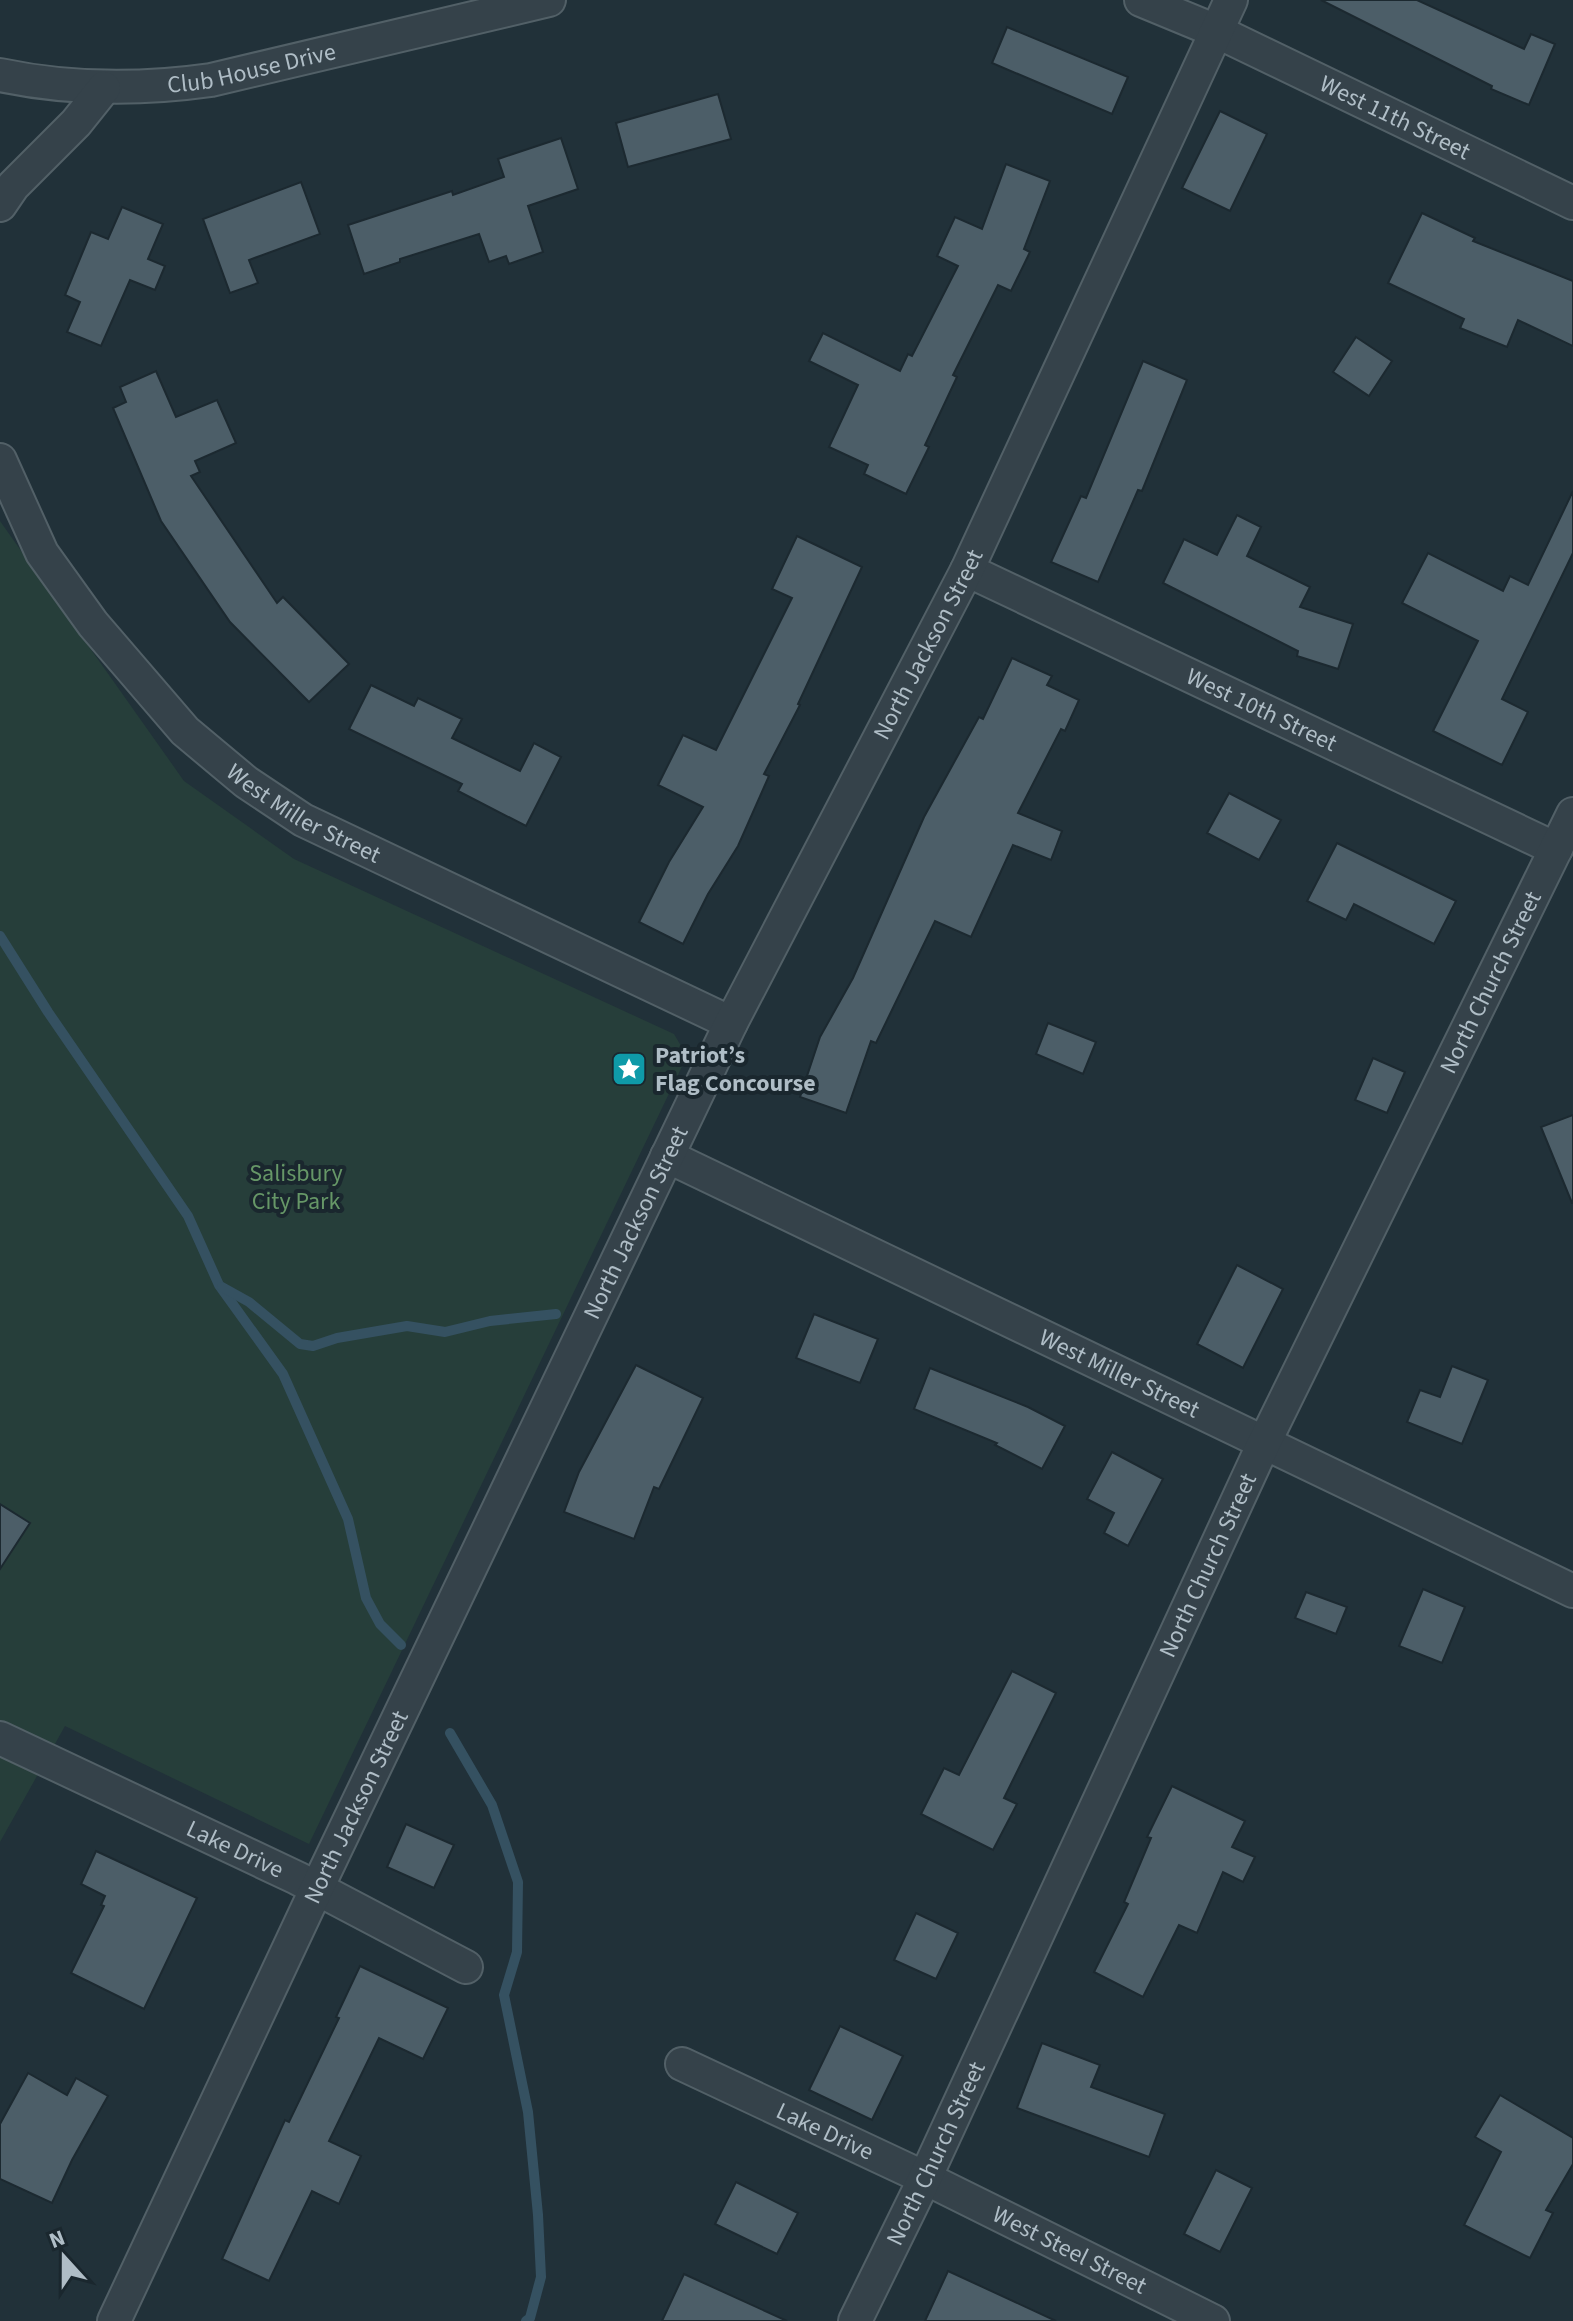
<svg xmlns="http://www.w3.org/2000/svg" width="1573" height="2321" font-family="'Source Sans 3',sans-serif">
	<style>
		.green { fill: #263e3a }
		.lines { fill: none; stroke-linecap: round; stroke-linejoin: round }
		.stream { stroke: #355161; stroke-width: 10 }
		.building { fill: #4c5e68; stroke: #1c2930; stroke-width: 2 }
		.minor-casing { stroke: #526067; stroke-width: 36 }
		.minor { stroke: #35424a; stroke-width: 32 }
		.labels { text-anchor: middle; stroke-width: 8; stroke-linejoin: round; paint-order: stroke }
		.street-label { font-size: 24px; fill: #afbdc6; stroke: #1a272e }
		.poi-label { font-size: 24px; font-weight: bold; fill: #afbdc6; stroke: #1a272e; text-anchor: start }
		.park-label { font-size: 24px; fill: #669767; stroke: #1a272e }
	</style>
	<rect width="100%" height="100%" fill="#213139"/>
	<!-- green -->
	<polygon class="green" points="0,521 184,781 294,859 674,1034 687,1056 309,1844 65,1726 0,1842"/>
	<g class="lines">
		<!-- stream -->
		<g class="stream">
			<polyline points="0,936 48,1012 188,1216 219,1285 283,1374 348,1519 366,1598 380,1624 401,1645"/>
			<polyline points="222,1287 249,1302 300,1344 313,1346 337,1338 407,1326 445,1332 490,1321 556,1314"/>
			<polyline points="450,1733 492,1805 518,1882 517,1952 504,1995 528,2112 538,2215 541,2277 530,2318 526,2321"/>
		</g>
	</g>
	<!-- building -->
	<g class="building">
		<polygon points="1321,0 1417,0 1524,49 1531,34 1555,44 1529,105 1491,89 1492,86"/>
		<polygon points="1007,27 1128,77 1112,114 992,63"/>
		<polygon points="718,94 731,139 628,167 616,123"/>
		<polygon points="1220,111 1267,134 1230,211 1182,188"/>
		<polygon points="561,138 578,189 528,206 543,252 509,264 506,256 489,262 479,234 400,259 400,262 364,274 348,225 452,191 453,195 504,177 498,159"/>
		<polygon points="1006,164 1050,181 1024,249 1030,252 1011,291 998,285 953,375 957,377 925,445 929,447 906,494 864,474 868,465 829,447 858,385 809,361 823,333 900,371 908,354 912,356 958,266 937,256 955,217 982,229"/>
		<polygon points="301,182 320,234 249,260 258,283 230,293 203,219"/>
		<polygon points="122,207 163,224 148,259 165,266 155,290 130,280 101,346 67,332 80,302 65,295 91,232 108,239"/>
		<polygon points="1422,213 1475,238 1473,241 1573,281 1573,346 1518,320 1507,347 1460,328 1464,319 1388,283"/>
		<polygon points="1356,337 1392,361 1369,396 1333,372"/>
		<polygon points="1143,361 1187,380 1142,491 1138,490 1098,582 1051,562 1081,496 1086,498"/>
		<polygon points="156,371 176,417 217,400 236,443 195,461 200,472 191,476 277,603 283,597 349,664 309,702 230,622 161,521 113,408 126,402 120,387"/>
		<polygon points="1573,491 1573,553 1502,699 1528,712 1502,765 1433,731 1478,641 1402,603 1428,553 1503,591 1510,576 1528,585"/>
		<polygon points="1237,515 1261,527 1247,556 1310,587 1300,607 1353,624 1338,669 1297,656 1298,651 1163,583 1184,539 1217,555"/>
		<polygon points="797,536 862,567 798,704 800,705 764,774 769,776 738,846 708,894 683,944 639,922 669,862 703,807 658,785 683,735 716,750 792,598 772,589"/>
		<polygon points="1012,658 1052,676 1047,685 1079,700 1065,731 1061,729 1018,813 1062,831 1051,860 1013,845 971,937 935,921 876,1043 871,1041 846,1113 800,1097 820,1037 853,978 924,817 979,717 983,719"/>
		<polygon points="371,685 414,706 418,698 462,719 452,738 520,771 534,743 561,757 526,826 458,791 462,784 349,729"/>
		<polygon points="1229,793 1281,820 1259,860 1207,833"/>
		<polygon points="1337,843 1456,901 1434,944 1354,904 1346,920 1307,901"/>
		<polygon points="1048,1023 1096,1042 1083,1074 1036,1054"/>
		<polygon points="1373,1058 1405,1072 1387,1113 1355,1100"/>
		<polygon points="1573,1115 1573,1203 1572,1203 1541,1127"/>
		<polygon points="1237,1265 1283,1289 1243,1368 1197,1344"/>
		<polygon points="814,1314 878,1339 860,1383 796,1358"/>
		<polygon points="636,1365 703,1398 659,1489 654,1487 634,1539 564,1512 579,1472"/>
		<polygon points="1452,1366 1488,1380 1462,1444 1407,1422 1420,1390 1440,1397"/>
		<polygon points="930,1368 1028,1407 1065,1426 1042,1469 995,1445 997,1443 914,1409"/>
		<polygon points="1112,1452 1163,1479 1128,1546 1104,1533 1114,1513 1087,1499"/>
		<polygon points="0,1504 30,1523 0,1569"/>
		<polygon points="1423,1589 1465,1607 1442,1663 1399,1646"/>
		<polygon points="1306,1592 1347,1607 1336,1634 1295,1618"/>
		<polygon points="1012,1671 1056,1693 1004,1798 1017,1804 993,1850 921,1814 944,1768 959,1775"/>
		<polygon points="1172,1786 1245,1821 1232,1847 1255,1857 1243,1882 1223,1872 1197,1933 1179,1925 1143,1997 1094,1972 1128,1904 1124,1902 1151,1838 1147,1837"/>
		<polygon points="406,1824 454,1845 434,1888 387,1867"/>
		<polygon points="96,1851 197,1898 144,2009 71,1973 104,1906 101,1905 105,1896 81,1884"/>
		<polygon points="916,1913 958,1933 936,1979 894,1960"/>
		<polygon points="360,1966 448,2008 423,2059 379,2038 329,2141 361,2156 339,2204 312,2191 269,2281 222,2259 285,2120 289,2122 339,2018 336,2017"/>
		<polygon points="840,2026 903,2056 872,2120 809,2090"/>
		<polygon points="1042,2043 1100,2065 1091,2087 1165,2114 1149,2157 1017,2108"/>
		<polygon points="28,2073 67,2095 76,2078 108,2096 72,2160 52,2203 0,2179 0,2124"/>
		<polygon points="1500,2095 1573,2138 1573,2164 1546,2210 1553,2213 1530,2258 1464,2225 1501,2152 1475,2137"/>
		<polygon points="1216,2170 1252,2188 1220,2252 1184,2234"/>
		<polygon points="736,2182 798,2213 777,2254 715,2224"/>
		<polygon points="948,2271 1056,2321 925,2321"/>
		<polygon points="684,2274 787,2321 662,2321"/>
	</g>
	<g class="lines">
		<!-- minor casing -->
		<g class="minor-casing">
			<g id="minor">
				<path id="s1" d="M 1141,0 L 1216,31 L 1573,203"/>
				<path id="s2" d="M 0,75 C 71,90 140,90 211,80 L 549,0"/>
				<polyline points="0,205 13,186 76,123 104,88"/>
				<path id="s3" d="M 0,460 L 42,553 L 93,624 L 185,731 L 246,782 L 303,820 L 731,1023"/>
				<path id="s4" d="M 967,570 L 1556,849"/>
				<path id="s5" d="M 667,1156 L 1573,1591"/>
				<path id="s6" d="M 0,1738 L 297,1878 L 466,1967"/>
				<path id="s7" d="M 682,2064 L 925,2178 L 1213,2321"/>
				<path id="s8" d="M 114,2321 L 317,1888 L 731,1023 L 967,570 L 1231,0"/>
				<path id="s9" d="M 855,2321 L 925,2178 L 1264,1443 L 1573,814"/>
			</g>
		</g>
		<!-- minor -->
		<use href="#minor" class="minor"/>
	</g>
	<!-- icons -->
	<defs>
		<g id="sight-square" transform="scale(1.8)"><rect x="-9" y="-9" width="18" height="18" rx="4" fill="#0f9aa8" stroke="#1a272e"/><path d="M0-6L1.8-2.2L6-1.7L2.9 1.2L3.7 5.4L0 3.3L-3.7 5.4L-2.9 1.2L-6-1.7L-1.8-2.2Z" fill="#fff"/></g>
	</defs>
	<g fill-rule="evenodd">
		<use href="#sight-square" x="629" y="1069"/>
	</g>
	<g class="labels">
		<!-- street labels -->
		<g class="street-label">
			<text dy="8" stroke="none"><textPath href="#s2" startOffset="254">Club House Drive</textPath></text>
			<text dy="8" stroke="none"><textPath href="#s1" startOffset="280">West 11th Street</textPath></text>
			<text dy="8" stroke="none"><textPath href="#s8" startOffset="1864">North Jackson Street</textPath></text>
			<text dy="8" stroke="none"><textPath href="#s4" startOffset="326">West 10th Street</textPath></text>
			<text dy="8" stroke="none"><textPath href="#s3" startOffset="476">West Miller Street</textPath></text>
			<text dy="8" stroke="none"><textPath href="#s9" startOffset="1482">North Church Street</textPath></text>
			<text dy="8" stroke="none"><textPath href="#s8" startOffset="1216">North Jackson Street</textPath></text>
			<text dy="8" stroke="none"><textPath href="#s5" startOffset="502">West Miller Street</textPath></text>
			<text dy="8" stroke="none"><textPath href="#s9" startOffset="834">North Church Street</textPath></text>
			<text dy="8" stroke="none"><textPath href="#s8" startOffset="568">North Jackson Street</textPath></text>
			<text dy="8" stroke="none"><textPath href="#s6" startOffset="260">Lake Drive</textPath></text>
			<text dy="8" stroke="none"><textPath href="#s7" startOffset="158">Lake Drive</textPath></text>
			<text dy="8" stroke="none"><textPath href="#s9" startOffset="186">North Church Street</textPath></text>
			<text dy="8" stroke="none"><textPath href="#s7" startOffset="430">West Steel Street</textPath></text>
		</g>
		<!-- poi labels -->
		<g class="poi-label">
			<text x="655" y="1063">Patriot’s<tspan x="655" dy="28">Flag Concourse</tspan></text>
		</g>
		<!-- park labels -->
		<g class="park-label">
			<text x="296" y="1181">Salisbury<tspan x="296" dy="28">City Park</tspan></text>
		</g>
	</g>
	<!-- north arrow -->
	<g transform="translate(64 2257) rotate(339)" stroke="#1a272e" stroke-width="6" paint-order="stroke">
	<path d="M0-6L14 30L0 20L-14 30Z" fill="#afbdc6"/>
	<text y="-12" font-size="22" font-weight="bold" text-anchor="middle" fill="#afbdc6">N</text>
	</g>
</svg>
